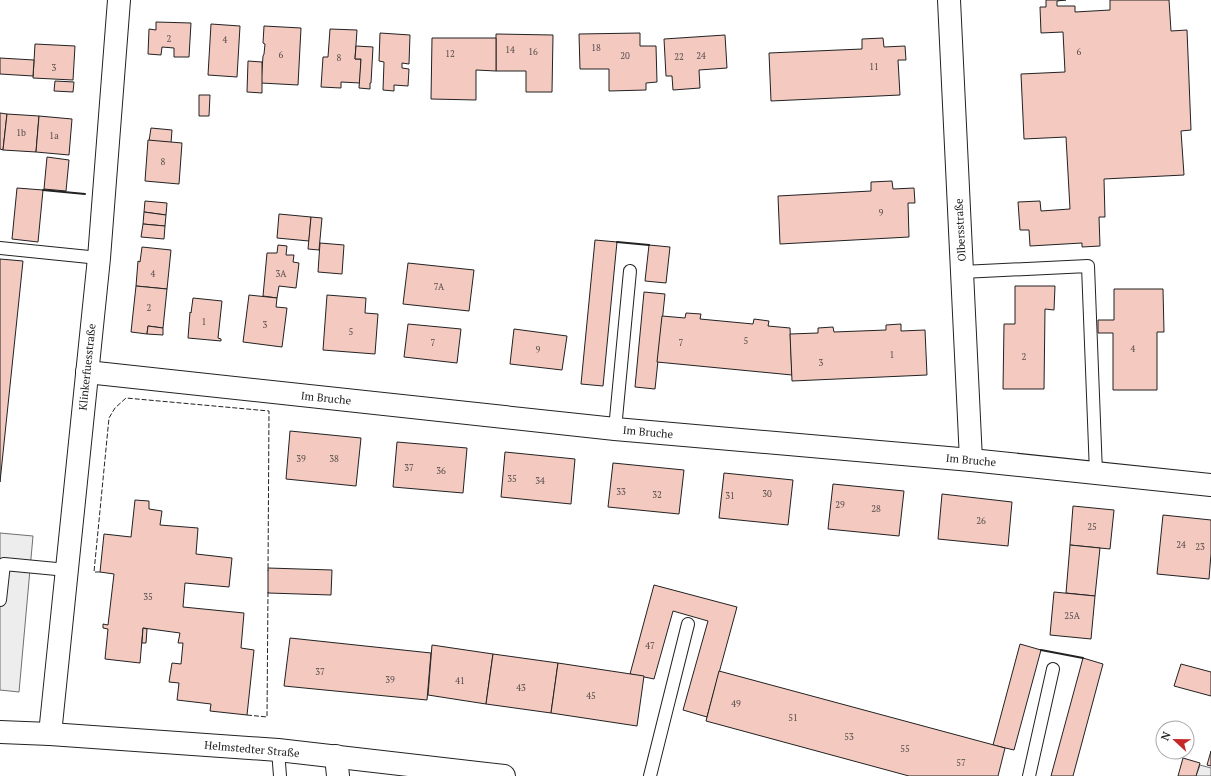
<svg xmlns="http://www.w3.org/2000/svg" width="1211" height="776" font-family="'PT Serif',serif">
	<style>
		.parking { fill: #ededed; stroke: #6f6f6f }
		.building { fill: #f3c9c0; stroke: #222 }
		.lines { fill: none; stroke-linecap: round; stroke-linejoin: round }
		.service-casing { stroke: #222; stroke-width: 14 }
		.minor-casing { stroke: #222; stroke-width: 24 }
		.service { stroke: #fff; stroke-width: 12 }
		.minor { stroke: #fff; stroke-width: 22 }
		.fence { stroke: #222; stroke-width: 1; stroke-dasharray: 5 2; stroke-linecap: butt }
		.wall { stroke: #222; stroke-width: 2 }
		.labels { text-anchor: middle; stroke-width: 3; stroke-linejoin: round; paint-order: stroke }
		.number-label { font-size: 9px; fill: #564c4a }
		.street-label { font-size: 11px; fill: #222; stroke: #fff }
	</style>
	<rect width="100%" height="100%" fill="#fff"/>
	<!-- parking -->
	<g class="parking">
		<polygon points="0,533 33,536 19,692 0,690"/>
		<polygon points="1200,765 1211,768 1211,776 1196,776"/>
	</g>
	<!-- building -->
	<g class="building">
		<polygon points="1046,0 1066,0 1057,1 1057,6 1075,6 1075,12 1110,10 1110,0 1169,0 1171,31 1187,30 1191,130 1181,131 1184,175 1104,179 1105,217 1099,217 1100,246 1082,247 1082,243 1030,246 1029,230 1020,230 1018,202 1040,201 1041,211 1070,209 1066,137 1024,139 1021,74 1065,72 1063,32 1041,33 1040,7 1046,7"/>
		<polygon points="156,22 191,23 189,57 174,57 174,48 162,47 161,55 148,54 149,29 156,30"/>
		<polygon points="211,24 240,26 237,77 208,75"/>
		<polygon points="264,26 301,28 298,85 261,83 263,56 264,54 265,44 263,43"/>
		<polygon points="330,29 357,30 355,59 361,59 360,83 341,82 341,88 321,87 323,57 328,57"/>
		<polygon points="380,33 410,35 409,64 402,63 402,68 409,69 408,86 394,85 394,91 383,90 384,62 379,61"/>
		<polygon points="640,33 640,46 656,46 657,82 646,83 646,90 609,91 609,69 580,69 579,34"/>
		<polygon points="496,34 553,35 552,92 526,92 526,71 496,71"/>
		<polygon points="725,35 727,68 699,70 700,88 673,90 672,76 666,76 664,39"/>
		<polygon points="432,38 496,38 496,71 476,70 476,100 431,99"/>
		<polygon points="883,38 884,47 905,46 906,60 898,60 900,95 771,101 769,53 862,49 862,39"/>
		<polygon points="35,44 75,46 73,80 33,78"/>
		<polygon points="356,46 373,47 371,83 370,83 370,89 359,88 361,59 355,59"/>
		<polygon points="0,58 34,60 33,76 0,74"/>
		<polygon points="248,61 262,62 262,93 247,92"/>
		<polygon points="55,81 74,82 73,92 54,91"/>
		<polygon points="199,95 210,95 209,116 199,116"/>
		<polygon points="0,113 7,114 3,150 0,149"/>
		<polygon points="7,114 39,116 36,152 3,150"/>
		<polygon points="39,116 72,119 69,155 36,152"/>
		<polygon points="151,128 172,130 171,143 149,141"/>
		<polygon points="148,140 182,143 179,184 145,181"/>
		<polygon points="47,157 69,160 66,191 44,189"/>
		<polygon points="892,181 893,189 914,188 915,203 908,203 909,237 780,244 778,196 871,191 871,182"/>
		<polygon points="17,188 43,190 38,242 12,239"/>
		<polygon points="145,201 167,203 166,215 144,212"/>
		<polygon points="144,212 166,215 165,226 143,224"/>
		<polygon points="279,214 311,217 309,241 277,238"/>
		<polygon points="311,217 322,218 319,250 308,249"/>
		<polygon points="143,224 165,226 164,239 141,237"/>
		<polygon points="595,240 617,242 603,386 581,384"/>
		<polygon points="320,243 344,245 342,274 318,272"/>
		<polygon points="278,245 287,246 286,255 294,255 293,262 299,263 296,288 279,286 277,298 263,296 267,253 277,253"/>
		<polygon points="649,245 670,247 666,283 645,281"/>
		<polygon points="142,247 171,250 167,289 136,286 138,261 140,262"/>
		<polygon points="0,259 23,261 0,482"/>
		<polygon points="408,263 474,270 469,311 403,304"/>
		<polygon points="136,286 167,289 163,328 148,326 147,334 131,332"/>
		<polygon points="1015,286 1055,286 1054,310 1045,309 1044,389 1003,389 1004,324 1015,324"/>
		<polygon points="1114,289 1163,289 1164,332 1157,332 1157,390 1113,390 1113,333 1098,333 1098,320 1114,320"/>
		<polygon points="644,292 665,294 655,389 635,387"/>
		<polygon points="249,295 277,298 276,307 287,308 282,347 243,342"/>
		<polygon points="327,295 366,298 365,313 378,314 375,354 323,350"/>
		<polygon points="193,298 222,301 218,338 221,339 221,341 188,338 190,312 191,313"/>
		<polygon points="686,313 701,314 700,319 753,324 754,319 769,321 768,326 790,328 792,375 657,362 662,316 685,318"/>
		<polygon points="408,324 461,329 457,363 404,357"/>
		<polygon points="901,324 901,331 925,330 927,375 792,381 790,334 818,333 818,328 833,327 834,332 886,330 886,325"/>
		<polygon points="148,326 163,328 163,335 147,334"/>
		<polygon points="514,329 567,336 562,370 510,364"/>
		<polygon points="290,431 361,438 356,486 286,479"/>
		<polygon points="397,442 467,448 463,493 393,487"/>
		<polygon points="505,452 575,459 571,504 501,497"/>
		<polygon points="613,463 684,470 679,514 608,507"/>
		<polygon points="724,473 793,480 788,525 719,518"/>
		<polygon points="833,484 904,491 899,536 828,529"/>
		<polygon points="942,494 1012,502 1008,546 938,539"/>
		<polygon points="135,500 149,501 149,509 162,511 160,525 198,528 196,554 232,558 229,587 185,583 183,607 244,613 241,648 254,650 247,715 210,711 211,704 177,700 179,683 169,682 172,663 181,664 183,643 178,643 180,633 143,628 140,663 105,659 108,629 103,628 103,624 108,625 114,574 100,572 104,534 131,537"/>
		<polygon points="1073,506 1114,510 1110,549 1070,545"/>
		<polygon points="1163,515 1211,520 1211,554 1209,579 1157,574"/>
		<polygon points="1070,545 1100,548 1095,596 1066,593"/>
		<polygon points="268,568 332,570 331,595 268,593"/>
		<polygon points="654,585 737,607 707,717 683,710 708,621 673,611 654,679 630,674"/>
		<polygon points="1054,592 1095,596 1091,639 1050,635"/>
		<polygon points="143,628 147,629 146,643 142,643"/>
		<polygon points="290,638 431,653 427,700 284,686"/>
		<polygon points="1020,644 1041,650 1014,750 993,745"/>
		<polygon points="432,645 493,654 486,704 428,695"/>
		<polygon points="493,654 558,663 551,713 486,704"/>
		<polygon points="1083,658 1103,664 1073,776 1051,776"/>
		<polygon points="558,663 644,676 637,726 551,713"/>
		<polygon points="1181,664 1211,672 1211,696 1174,686"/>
		<polygon points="719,671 1005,748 998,776 909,776 706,721"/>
		<polygon points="1211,751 1211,766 1207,765"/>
		<polygon points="1183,758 1200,763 1196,776 1178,776"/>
	</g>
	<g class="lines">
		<!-- service casing -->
		<g class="service-casing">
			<g id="service">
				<polyline points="0,248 99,258"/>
				<polyline points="962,272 1088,266 1096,473"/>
				<polyline points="615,429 630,271"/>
				<polyline points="0,600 4,564 67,570"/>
				<polyline points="278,750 280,776"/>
				<polyline points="650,776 688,624"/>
				<polyline points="1029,776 1053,669"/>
			</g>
		</g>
		<!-- minor casing -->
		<g class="minor-casing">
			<g id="minor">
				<polyline points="949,0 971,460"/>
				<polyline points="87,372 615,429 971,460 1211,485"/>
				<polyline points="0,732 50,734 278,750 504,776"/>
				<polyline points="50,734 99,258 119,0"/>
				<polyline points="336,756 338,776"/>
			</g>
		</g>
		<!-- service -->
		<use href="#service" class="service"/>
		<!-- minor -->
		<use href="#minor" class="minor"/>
		<!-- fence -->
		<g class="fence">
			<polyline points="100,572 94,572 109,418 115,408 126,398 269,411 268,571"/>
			<polyline points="247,715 267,717 268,591"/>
		</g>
		<!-- wall -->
		<g class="wall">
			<polyline points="43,190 85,194"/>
			<polyline points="617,242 649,245"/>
			<polyline points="1041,650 1083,658"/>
		</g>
	</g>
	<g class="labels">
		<!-- number labels -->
		<g class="number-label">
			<text x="169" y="42">2</text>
			<text x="225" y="43">4</text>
			<text x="596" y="51">18</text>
			<text x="510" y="53">14</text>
			<text x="533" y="55">16</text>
			<text x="1079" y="55">6</text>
			<text x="450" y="57">12</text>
			<text x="281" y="58">6</text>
			<text x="625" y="59">20</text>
			<text x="701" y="59">24</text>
			<text x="679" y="60">22</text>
			<text x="339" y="61">8</text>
			<text x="874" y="70">11</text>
			<text x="54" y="71">3</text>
			<text x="21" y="136">1b</text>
			<text x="54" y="139">1a</text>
			<text x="163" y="165">8</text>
			<text x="881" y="216">9</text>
			<text x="153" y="277">4</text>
			<text x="281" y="277">3A</text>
			<text x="439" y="290">7A</text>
			<text x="149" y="311">2</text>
			<text x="204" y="325">1</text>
			<text x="265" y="328">3</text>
			<text x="351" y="335">5</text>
			<text x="746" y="344">5</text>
			<text x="433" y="346">7</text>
			<text x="681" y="346">7</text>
			<text x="1133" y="352">4</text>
			<text x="538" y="353">9</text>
			<text x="892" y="358">1</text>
			<text x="1024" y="360">2</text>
			<text x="821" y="366">3</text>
			<text x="301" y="462">39</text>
			<text x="334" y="462">38</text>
			<text x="409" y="471">37</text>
			<text x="441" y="474">36</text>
			<text x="512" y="482">35</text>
			<text x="540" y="484">34</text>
			<text x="621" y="495">33</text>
			<text x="767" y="497">30</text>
			<text x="657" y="498">32</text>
			<text x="730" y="499">31</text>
			<text x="840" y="508">29</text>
			<text x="876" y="512">28</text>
			<text x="981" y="524">26</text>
			<text x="1092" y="530">25</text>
			<text x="1181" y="548">24</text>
			<text x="1200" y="550">23</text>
			<text x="148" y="600">35</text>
			<text x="1072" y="619">25A</text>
			<text x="650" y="649">47</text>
			<text x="320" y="675">37</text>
			<text x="390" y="683">39</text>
			<text x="460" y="684">41</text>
			<text x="521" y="691">43</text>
			<text x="591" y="699">45</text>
			<text x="736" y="707">49</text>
			<text x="793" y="721">51</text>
			<text x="849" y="740">53</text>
			<text x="905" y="752">55</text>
			<text x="961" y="766">57</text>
		</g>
		<!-- street labels -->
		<g class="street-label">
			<text transform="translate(960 230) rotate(-93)" y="4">Olbersstraße</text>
			<text transform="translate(87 367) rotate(-84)" y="4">Klinkerfuesstraße</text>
			<text transform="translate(326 398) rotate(6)" y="4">Im Bruche</text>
			<text transform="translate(648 432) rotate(5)" y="4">Im Bruche</text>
			<text transform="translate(971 460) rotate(5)" y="4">Im Bruche</text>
			<text transform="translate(252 749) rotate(5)" y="4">Helmstedter Straße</text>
		</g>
	</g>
	<!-- north arrow -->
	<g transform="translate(1175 740) rotate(292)"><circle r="19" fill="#ffffff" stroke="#a7a7a7"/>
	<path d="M0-3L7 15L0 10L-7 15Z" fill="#c62828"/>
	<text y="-6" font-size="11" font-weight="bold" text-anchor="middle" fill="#222222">N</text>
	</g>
</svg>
